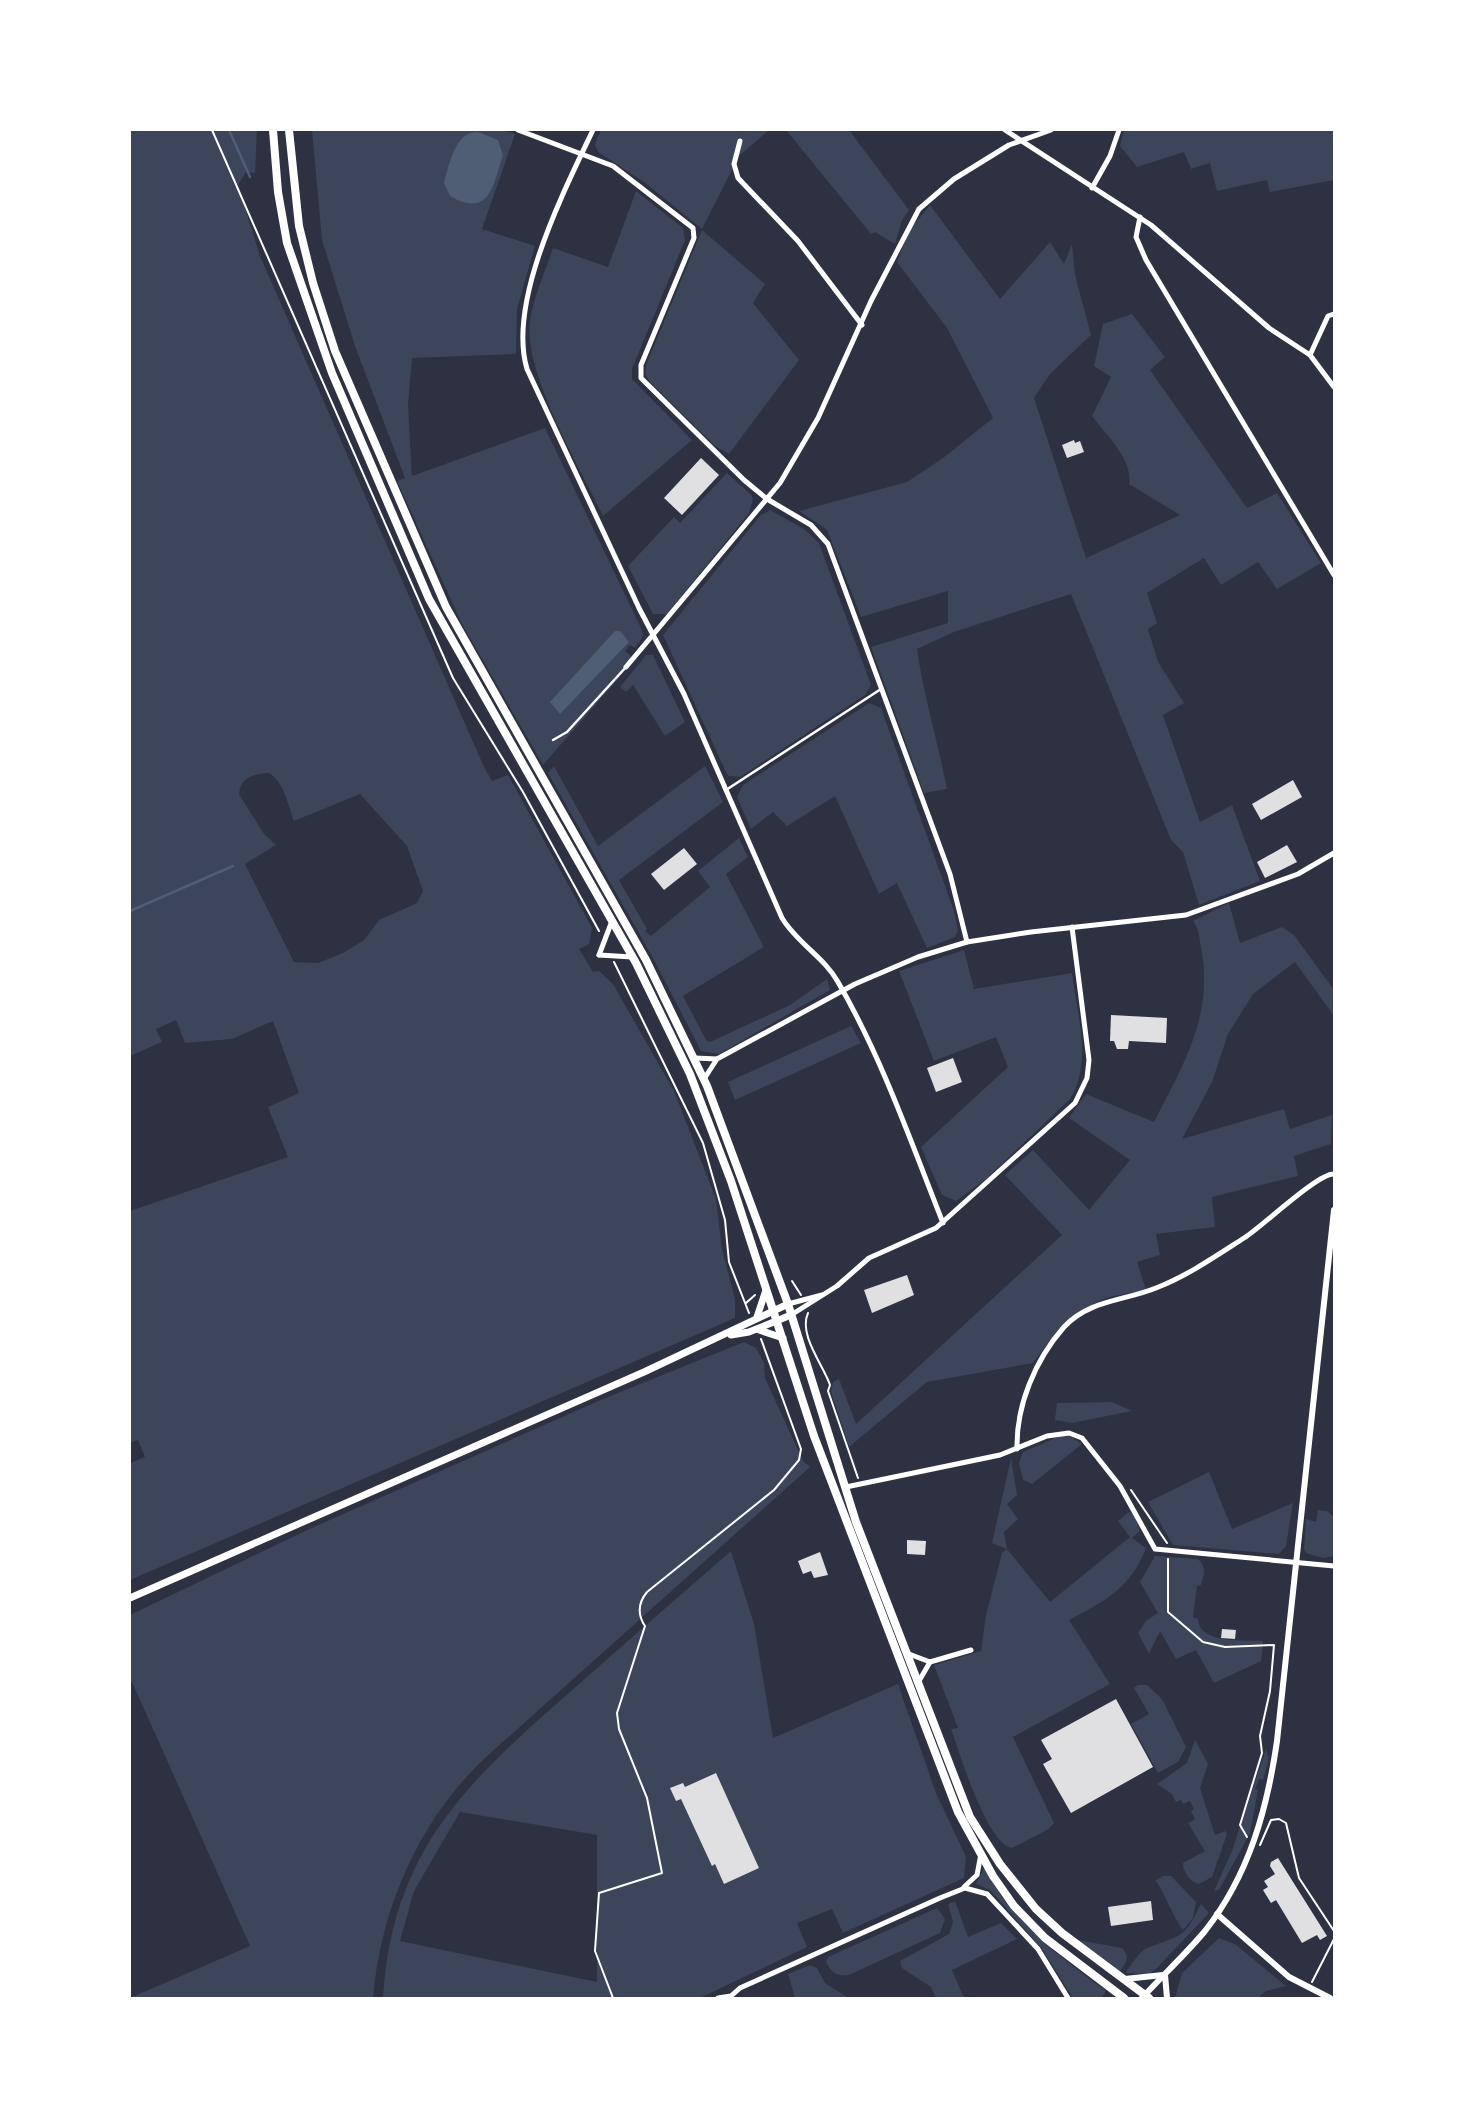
<svg xmlns="http://www.w3.org/2000/svg" width="1464" height="2128" font-family="Inter,sans-serif">
	<style>
		.green { fill: #3c4559; fill-rule: evenodd }
		.water { fill: #4f5d75 }
		.lines { fill: none; stroke-linecap: round; stroke-linejoin: round }
		.stream { stroke: #4f5d75; stroke-width: 2.5 }
		.building { fill: #e0e0e3 }
		.path { stroke: #fff; stroke-width: 2 }
		.service { stroke: #fff; stroke-width: 2.5 }
		.minor { stroke: #fff; stroke-width: 5 }
		.tertiary { stroke: #fff; stroke-width: 6 }
		.secondary { stroke: #fff; stroke-width: 7 }
		.primary { stroke: #fff; stroke-width: 8 }
	</style>
	<rect width="100%" height="100%" fill="#2d3142"/>
	<!-- green -->
	<g class="green">
		<path d="M 130,130 L 257,130 L 255,173 L 246,172 L 238,185 L 260,256 L 484,767 L 492,781 L 508,775 L 592,928 L 589,944 L 579,949 L 593,972 L 599,971 L 613,984 L 674,1091 L 716,1199 L 722,1249 L 735,1299 L 735,1318 L 130,1580 L 130,1463 L 145,1457 L 138,1440 L 130,1443 L 130,1211 L 288,1157 L 268,1107 L 299,1093 L 273,1021 L 232,1039 L 185,1043 L 176,1020 L 156,1029 L 162,1042 L 130,1056 ZM 269,773 C 284,782 288,805 294,821 L 360,794 L 407,846 L 423,891 L 417,903 L 379,920 L 364,940 L 343,953 L 318,963 L 294,962 L 245,864 L 276,845 L 264,834 L 239,794 C 241,777 254,774 269,773 Z"/>
		<polygon points="312,130 501,130 515,134 482,229 535,246 517,309 516,354 412,358 408,405 412,476 545,428 641,628 643,636 635,648 630,645 625,651 633,658 631,664 543,765 462,624 397,481 405,478 355,346 322,240"/>
		<polygon points="601,130 769,130 739,156 702,229 644,182 598,152 595,144"/>
		<polygon points="786,130 849,130 909,210 902,220 895,244 875,232 871,234"/>
		<polygon points="1124,130 1334,130 1334,180 1270,192 1267,180 1217,191 1210,163 1191,169 1184,152 1137,167 1120,146"/>
		<path d="M 636,191 L 683,228 L 685,240 L 632,369 L 632,379 L 692,440 L 603,516 C 580,467 523,373 530,320 C 534,296 545,272 553,248 L 608,267 Z"/>
		<path d="M 930,205 L 1000,299 L 1050,242 L 1064,264 L 1072,244 L 1075,275 L 1091,335 L 1050,374 L 1034,398 L 1086,558 L 1180,515 L 1129,484 C 1133,459 1106,435 1092,416 L 1111,377 L 1094,366 L 1103,324 L 1132,314 L 1165,357 L 1150,370 L 1247,508 L 1277,493 L 1321,563 L 1277,589 L 1258,562 L 1221,585 L 1204,558 L 1147,593 L 1157,623 L 1148,629 L 1158,662 L 1184,703 L 1163,715 L 1200,822 L 1232,805 L 1260,881 L 1199,905 L 1183,852 L 1171,840 L 1071,594 L 954,632 L 917,649 C 924,697 938,742 947,789 L 924,793 L 871,647 L 948,623 L 948,591 L 861,617 L 827,530 L 799,511 L 907,482 L 943,458 L 993,418 L 947,328 L 897,262 L 909,231 Z"/>
		<polygon points="702,230 765,284 753,303 799,360 729,454 715,446 650,382 645,374 646,365"/>
		<polygon points="727,473 751,495 753,499 749,513 667,614 653,614 628,566 674,517 680,523"/>
		<polygon points="770,510 804,529 819,543 871,685 865,695 740,777 729,776 726,772 663,635 761,515"/>
		<polygon points="646,655 653,655 685,722 665,736 633,685 626,692 620,687"/>
		<polygon points="869,703 881,708 954,911 958,930 955,937 927,948 897,883 879,894 835,796 787,826 773,812 751,829 737,797 743,785"/>
		<polygon points="554,766 598,846 705,766 723,802 619,880 647,929 645,931 651,936 710,887 698,871 739,838 748,857 726,874 764,947 683,996 706,1040 710,1042 790,1005 827,979 830,990 719,1054 701,1051 653,958 548,773"/>
		<path d="M 1229,903 L 1240,943 L 1282,927 L 1294,935 L 1334,990 L 1334,1016 L 1295,962 L 1253,994 L 1228,1034 L 1212,1082 L 1182,1139 L 1284,1109 L 1290,1129 L 1332,1115 L 1331,1144 L 1294,1156 L 1298,1176 L 1212,1197 L 1215,1227 L 1156,1234 L 1160,1255 L 1137,1262 L 1146,1290 C 1131,1294 1115,1294 1102,1300 C 1071,1312 1052,1338 1033,1363 L 927,1382 L 849,1447 L 831,1392 L 833,1382 L 839,1379 L 856,1424 L 1062,1235 L 1005,1175 L 1033,1150 L 1089,1210 L 1130,1160 L 1069,1118 L 1086,1094 L 1154,1122 C 1184,1063 1214,1015 1201,947 C 1199,938 1199,928 1193,921 Z"/>
		<path d="M 964,950 L 974,989 L 1072,973 C 1077,1014 1093,1062 1070,1099 L 987,1178 L 956,1201 L 942,1195 L 921,1147 L 1008,1067 L 996,1037 L 934,1061 L 899,971 Z"/>
		<polygon points="851,1026 861,1043 735,1100 728,1082"/>
		<path d="M 744,1342 L 756,1348 L 764,1363 L 765,1378 L 803,1461 L 810,1467 L 485,1758 C 419,1820 381,1908 373,1998 L 130,1998 L 250,1946 L 132,1682 L 130,1682 L 130,1615 L 305,1531 L 603,1399 Z"/>
		<polygon points="1112,1402 1132,1411 1072,1423 1055,1420 1057,1403"/>
		<polygon points="1060,1436 1069,1436 1082,1444 1032,1484 1023,1480 1019,1463 1023,1452"/>
		<path d="M 1011,1458 L 1017,1495 L 1007,1504 L 1018,1519 L 1004,1532 L 1007,1549 L 1050,1602 L 1130,1537 L 1118,1521 L 1129,1512 L 1134,1515 L 1140,1531 L 1132,1538 L 1146,1548 C 1131,1588 1105,1601 1069,1620 L 1110,1684 L 1013,1737 L 1054,1823 L 1049,1829 L 1012,1848 C 987,1845 959,1751 951,1729 L 958,1728 L 934,1665 L 981,1651 L 986,1615 L 1002,1553 L 1007,1549 L 992,1543 Z"/>
		<polygon points="1209,1472 1232,1529 1293,1503 1286,1546 1279,1554 1173,1545 1148,1502"/>
		<polygon points="1318,1510 1327,1511 1334,1517 1334,1556 1323,1558 1306,1553 1304,1549 1306,1519 1316,1522"/>
		<path d="M 731,1551 L 754,1624 L 773,1738 L 898,1684 L 936,1793 L 966,1857 L 964,1878 L 843,1933 L 832,1909 L 797,1923 L 807,1947 L 700,1998 L 383,1998 C 392,1846 472,1778 579,1684 C 629,1640 680,1595 731,1551 ZM 460,1812 L 597,1835 L 597,1982 L 400,1941 L 414,1891 Z"/>
		<path d="M 1155,1556 L 1198,1559 C 1207,1567 1204,1575 1201,1585 L 1197,1586 L 1193,1617 L 1198,1619 C 1199,1644 1245,1640 1263,1641 L 1261,1661 L 1214,1683 L 1196,1650 L 1176,1659 L 1160,1631 L 1149,1654 L 1138,1633 L 1146,1621 L 1158,1613 L 1140,1582 Z"/>
		<polygon points="1138,1685 1147,1685 1162,1699 1186,1747 1178,1762 1158,1773 1131,1724 1149,1714 1134,1688"/>
		<path d="M 1195,1740 L 1208,1764 L 1200,1788 L 1215,1835 L 1225,1831 L 1227,1834 L 1212,1877 L 1199,1884 C 1190,1882 1183,1872 1183,1863 L 1205,1851 L 1188,1823 L 1195,1819 L 1191,1811 L 1194,1809 L 1190,1801 L 1183,1804 L 1181,1800 L 1176,1802 L 1172,1794 L 1157,1784 L 1187,1763 Z"/>
		<polygon points="1266,1749 1269,1758 1263,1780 1259,1779 1255,1789 1258,1790 1250,1833 1219,1890 1214,1891 1232,1851"/>
		<path d="M 984,1868 C 1012,1921 1058,1956 1106,1991 L 1101,1998 L 1073,1998 L 1042,1949 L 990,1890 L 976,1884 Z"/>
		<path d="M 1163,1876 L 1171,1876 L 1196,1902 L 1193,1918 L 1183,1930 C 1173,1918 1162,1886 1155,1881 Z"/>
		<polygon points="955,1901 968,1937 1001,1923 1017,1939 952,1970 964,1998 936,1998 931,1987 902,1968 900,1961 949,1934 953,1922 948,1904"/>
		<path d="M 1201,1904 L 1209,1913 L 1157,1968 L 1149,1974 L 1125,1973 C 1131,1966 1139,1951 1147,1948 C 1183,1934 1183,1940 1201,1904 Z"/>
		<path d="M 937,1908 L 945,1919 L 940,1933 L 849,1975 C 837,1977 831,1972 826,1962 L 828,1957 Z"/>
		<polygon points="1219,1938 1235,1944 1286,1986 1266,1991 1258,1998 1175,1998 1182,1973"/>
		<path d="M 1078,1940 L 1122,1948 C 1130,1956 1127,1963 1120,1971 Z"/>
		<polygon points="810,1965 817,1968 825,1983 848,1998 795,1998 788,1974"/>
	</g>
	<!-- water -->
	<g class="water">
		<path d="M 478,132 L 498,140 L 503,155 C 493,185 490,219 450,196 L 444,183 C 449,165 455,131 478,132 Z"/>
		<polygon points="615,631 620,631 629,642 560,714 550,702"/>
	</g>
	<g class="lines">
		<!-- stream -->
		<g class="stream">
			<polyline points="229,130 250,177"/>
			<polyline points="130,911 233,866"/>
		</g>
	</g>
	<!-- building -->
	<g class="building">
		<polygon points="1074,440 1075,443 1080,441 1084,452 1067,458 1062,445"/>
		<polygon points="701,458 719,475 682,515 664,498"/>
		<polygon points="1293,780 1302,797 1261,820 1252,804"/>
		<polygon points="1287,845 1297,862 1265,878 1257,862"/>
		<polygon points="684,848 697,864 664,890 651,874"/>
		<polygon points="1111,1015 1167,1018 1166,1043 1129,1041 1128,1049 1117,1049 1114,1041 1110,1041"/>
		<polygon points="953,1058 962,1082 936,1092 927,1068"/>
		<polygon points="907,1275 914,1295 872,1313 864,1290"/>
		<polygon points="907,1540 926,1541 925,1555 907,1554"/>
		<polygon points="820,1552 828,1575 814,1578 811,1571 803,1574 798,1561"/>
		<polygon points="1222,1629 1236,1630 1235,1639 1221,1638"/>
		<polygon points="1116,1699 1153,1767 1071,1813 1043,1764 1052,1759 1041,1740"/>
		<polygon points="716,1773 759,1868 724,1884 715,1864 712,1866 681,1799 676,1801 670,1788 683,1783 685,1787"/>
		<polygon points="1278,1858 1327,1936 1320,1940 1317,1935 1302,1943 1276,1900 1271,1903 1263,1890 1268,1887 1264,1881 1275,1874 1270,1866 1271,1862"/>
		<polygon points="1151,1901 1153,1920 1111,1926 1108,1907"/>
	</g>
	<g class="lines">
		<!-- path -->
		<g class="path">
			<polyline points="212,130 453,678 523,792 599,931"/>
			<polyline points="614,962 703,1143 725,1220 729,1262 749,1313"/>
			<polyline points="792,1281 801,1295"/>
			<polyline points="746,1303 755,1295"/>
			<path d="M 808,1313 C 798,1335 824,1366 830,1385 L 828,1391 L 858,1478"/>
			<polyline points="1131,1490 1167,1543"/>
			<polyline points="1168,1559 1168,1612 1203,1642 1225,1647 1274,1645 1270,1691 1260,1736 1262,1753 1240,1825 1247,1837"/>
			<polyline points="1260,1845 1271,1820 1279,1819 1286,1823 1299,1878 1334,1931"/>
			<polyline points="1312,1982 1334,1939"/>
			<path d="M 613,1998 L 595,1951 L 599,1893 L 662,1873 L 647,1798 L 619,1729 L 617,1713 L 645,1626 C 637,1614 638,1603 647,1592 L 774,1490 L 799,1460 L 801,1449 L 761,1339"/>
		</g>
		<!-- service -->
		<g class="service">
			<polyline points="553,740 567,732 626,667"/>
			<polyline points="726,790 881,689"/>
		</g>
		<!-- minor -->
		<g class="minor">
			<polyline points="518,130 613,166 693,228 694,238 641,365 641,378 744,480 767,499 811,525 828,544 950,874 967,942"/>
			<path d="M 593,130 C 564,191 507,302 527,369 L 639,608 L 684,694 L 782,918 C 797,943 824,957 838,982 C 882,1058 911,1142 943,1223"/>
			<polyline points="1005,130 1151,225 1269,328 1310,355 1334,387"/>
			<polyline points="740,141 734,164 738,178 798,241 862,325"/>
			<polyline points="1092,188 1110,156 1119,130"/>
			<polyline points="1140,217 1136,237 1146,260 1334,575"/>
			<polyline points="1310,355 1328,316 1334,314"/>
			<polyline points="626,667 780,483 818,418 871,301 919,209 954,179 1009,145 1051,130"/>
			<polyline points="599,955 612,921"/>
			<polyline points="599,955 632,957"/>
			<polyline points="695,1058 717,1059"/>
			<polyline points="704,1079 717,1059 855,984 918,957 967,942 1031,932 1186,915 1298,874 1334,853"/>
			<polyline points="788,1304 822,1295"/>
			<polyline points="791,1315 837,1286 869,1258 936,1228 1075,1103 1087,1078 1089,1060 1072,927"/>
			<path d="M 1017,1449 C 1016,1406 1035,1360 1064,1327 C 1089,1300 1124,1301 1156,1288 C 1187,1276 1216,1256 1244,1238 C 1263,1226 1318,1173 1334,1174"/>
			<polyline points="846,1487 1000,1455 1047,1436 1069,1433 1082,1438 1120,1486 1155,1549 1334,1566"/>
			<polyline points="909,1654 930,1662 919,1681"/>
			<polyline points="930,1662 971,1650"/>
			<polyline points="964,1887 977,1875 981,1854"/>
			<polyline points="718,1998 731,1996 740,1988 940,1898 965,1888 987,1894 1038,1949 1068,1998"/>
		</g>
		<!-- tertiary -->
		<g class="tertiary">
			<polyline points="1217,1914 1289,1977 1330,1998"/>
			<polyline points="1165,1975 1167,1998"/>
			<polyline points="1125,1979 1163,1975"/>
			<path d="M 1142,1998 C 1162,1976 1185,1955 1205,1931 C 1249,1875 1267,1810 1277,1741 L 1334,1210"/>
		</g>
		<!-- secondary -->
		<g class="secondary">
			<polyline points="757,1317 766,1290"/>
			<polyline points="759,1330 783,1338"/>
			<polyline points="731,1335 749,1332 791,1315"/>
			<polyline points="130,1598 644,1372 788,1304"/>
		</g>
		<!-- primary -->
		<g class="primary">
			<polyline points="273,130 278,192 287,243 332,373 429,599 636,963 690,1074 731,1181 814,1436 958,1812 993,1876 1014,1906 1045,1938 1124,1998"/>
			<polyline points="289,130 299,226 313,283 335,351 446,607 646,960 707,1086 788,1304 856,1522 970,1817 1000,1864 1036,1909 1062,1933 1149,1998"/>
		</g>
	</g>
	<!-- border -->
	<rect width="1464" height="2128" fill="none" stroke="#ffffff" stroke-width="262"/>
</svg>
